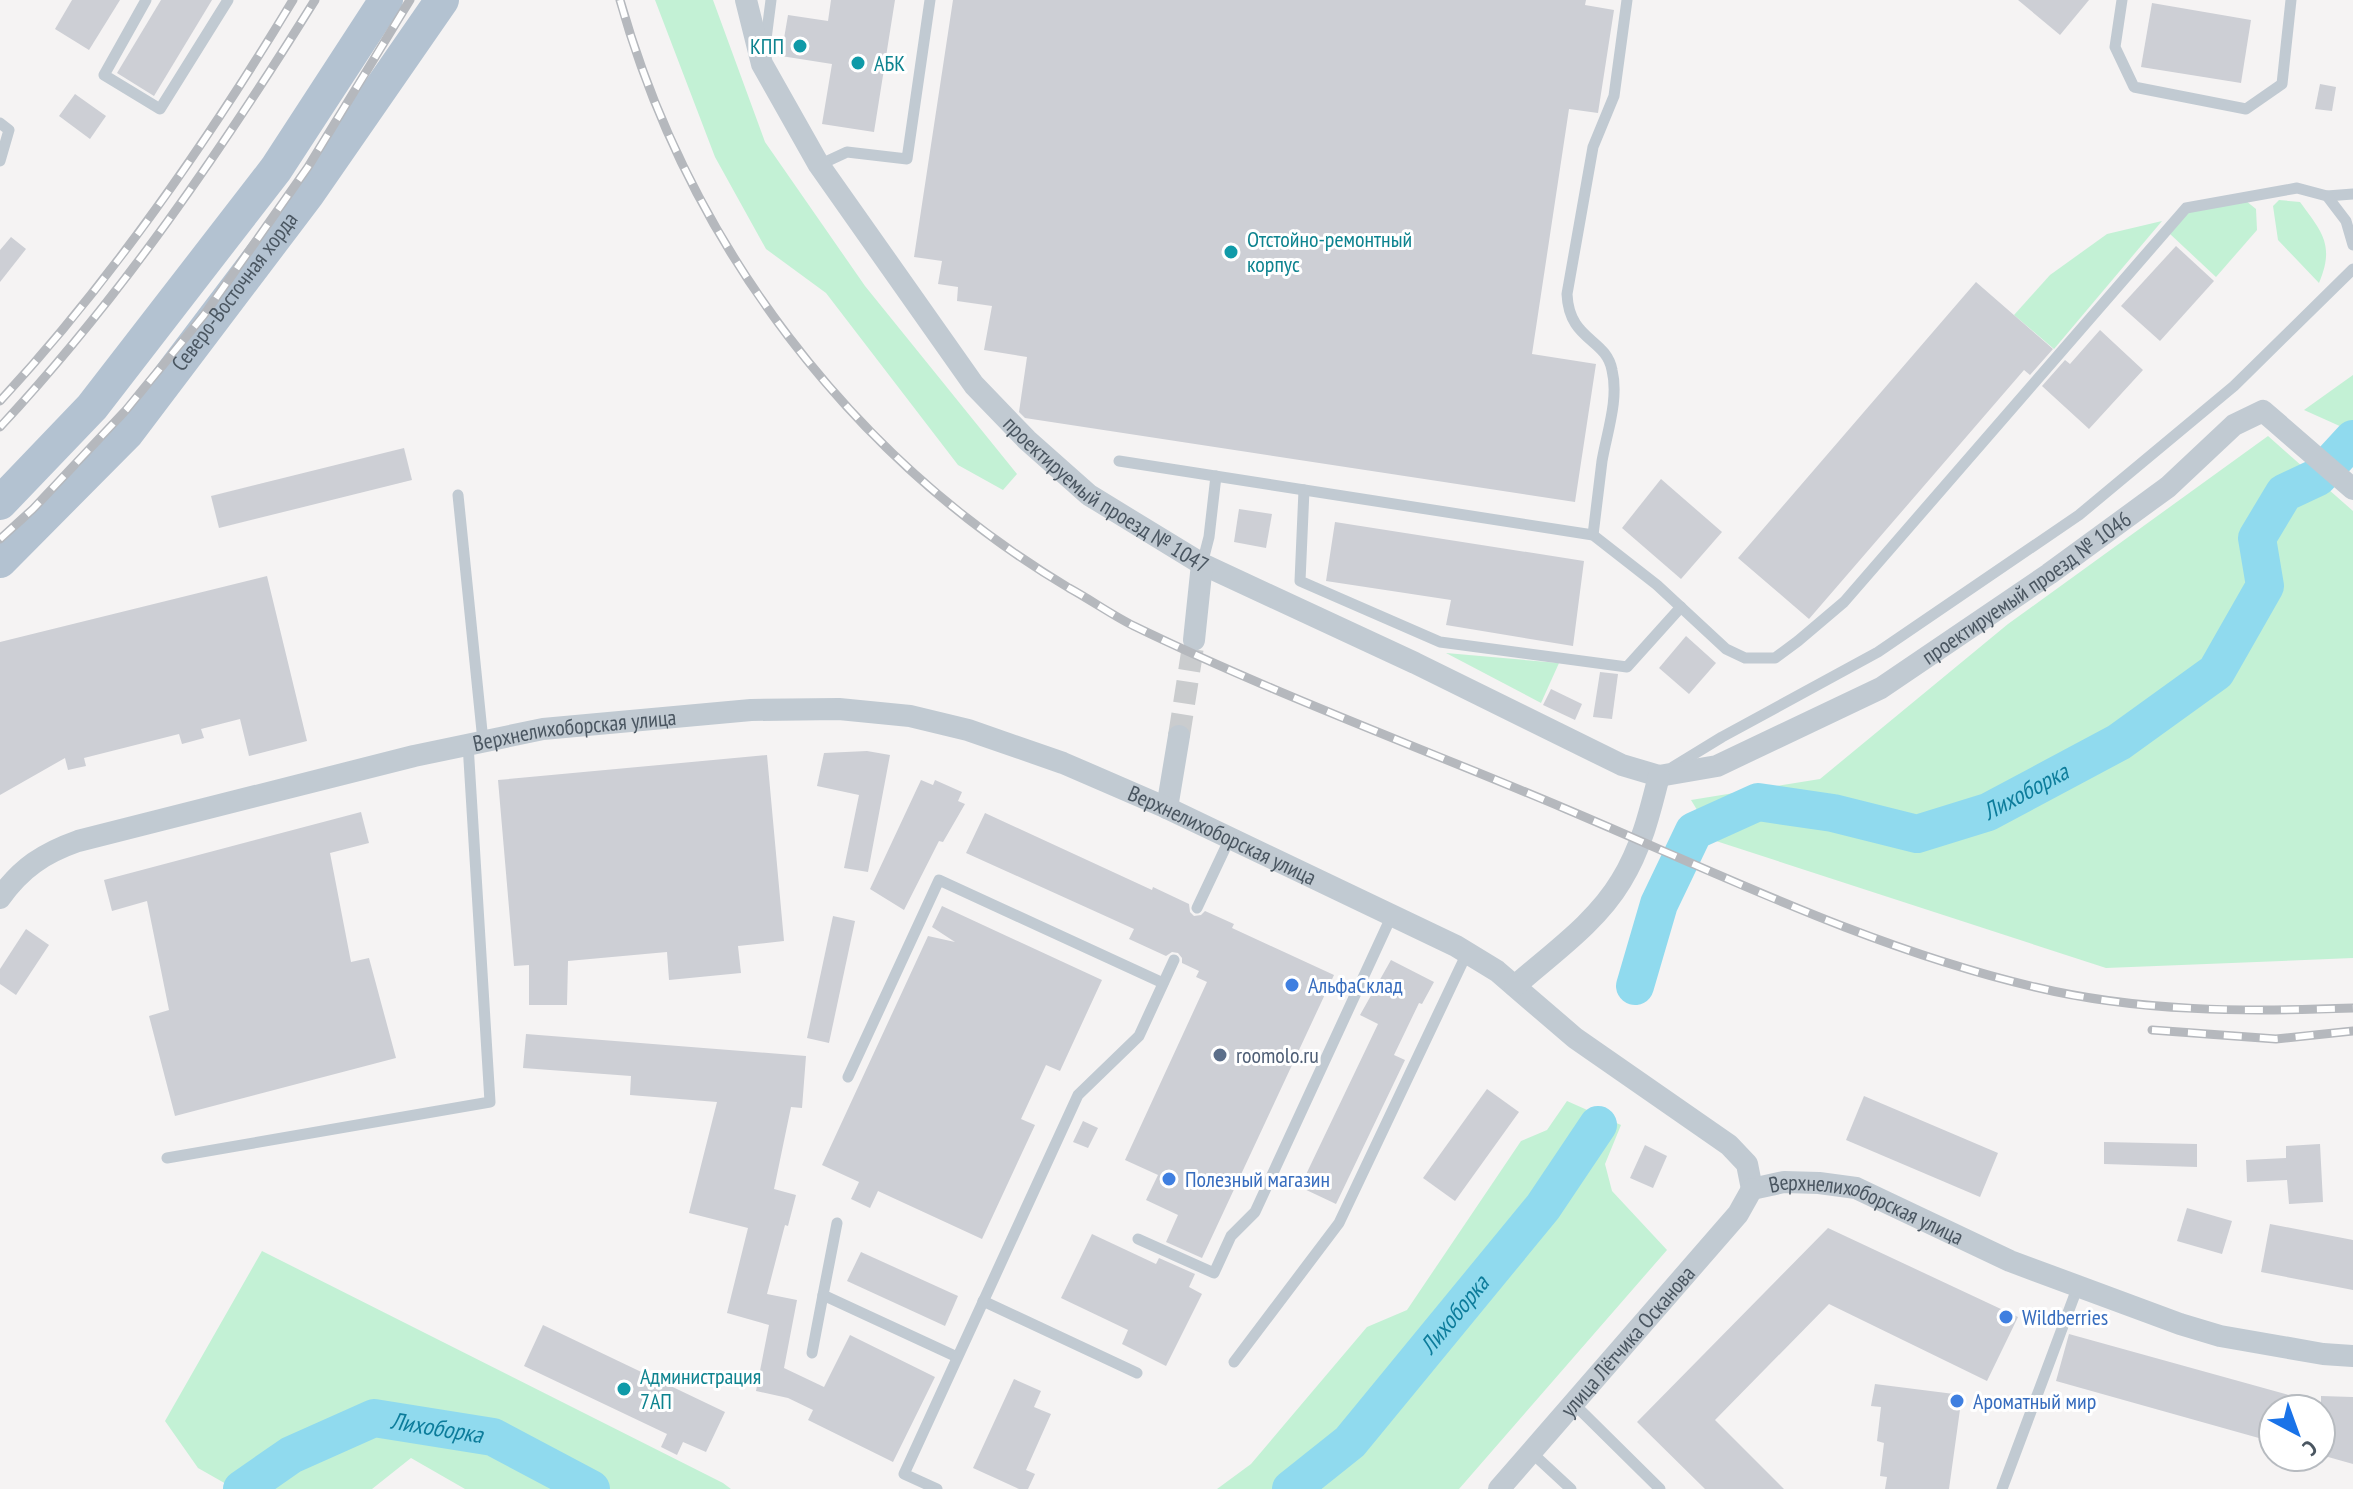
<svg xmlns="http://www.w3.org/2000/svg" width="2353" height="1489" font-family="'PT Sans Narrow',sans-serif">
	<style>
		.green { fill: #c3f1d5 }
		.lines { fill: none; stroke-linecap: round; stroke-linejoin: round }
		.river { stroke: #90daee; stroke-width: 38 }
		.building { fill: #cdcfd5 }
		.minor-tunnel { stroke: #caccce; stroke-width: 22; stroke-dasharray: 22 11; stroke-linecap: butt }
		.service { stroke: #c1cad2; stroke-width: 11 }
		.minor { stroke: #c1cad2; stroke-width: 22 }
		.primary { stroke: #b3c2d1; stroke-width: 34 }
		.rail-casing { stroke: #b5b8bd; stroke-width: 9 }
		.rail { stroke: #fff; stroke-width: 6; stroke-dasharray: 18; stroke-linecap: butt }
		.culture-dot { fill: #0f9aa8; stroke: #fff; stroke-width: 3 }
		.shop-dot { fill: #3f7fe0; stroke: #fff; stroke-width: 3 }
		.service-dot { fill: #5c6f8a; stroke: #fff; stroke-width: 3 }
		.labels { text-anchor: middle; stroke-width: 6; stroke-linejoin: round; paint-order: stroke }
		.culture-label { font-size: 22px; fill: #0d838f; stroke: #fff; text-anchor: start }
		.street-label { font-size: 22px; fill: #4a5661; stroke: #fff }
		.shop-label { font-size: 22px; fill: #366cbe; stroke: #fff; text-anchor: start }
		.service-label { font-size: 22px; fill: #4e5e75; stroke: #fff; text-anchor: start }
		.water-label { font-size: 24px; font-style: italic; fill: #0c7c9b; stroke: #fff }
	</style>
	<rect width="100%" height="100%" fill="#f5f3f3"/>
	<!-- green -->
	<g class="green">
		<polygon points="655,0 713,0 765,142 865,286 1017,474 1003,490 958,465 826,293 766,249 715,157"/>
		<path d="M 2279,200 L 2300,202 C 2322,232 2335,245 2319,283 L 2278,240 L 2273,206 Z"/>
		<polygon points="2246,201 2256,209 2257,230 2216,277 2169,233 2189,211"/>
		<polygon points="2162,221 2054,349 2014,315 2050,275 2107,234"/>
		<polygon points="2353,375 2353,432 2304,410"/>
		<polygon points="2268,436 2353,511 2353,958 2106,968 1716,841 1691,800 1820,779 2008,624"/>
		<polygon points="1446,653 1559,663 1541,703"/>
		<polygon points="1567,1101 1621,1125 1605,1164 1612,1191 1667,1250 1459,1489 1217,1489 1251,1464 1367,1327 1407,1310 1521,1141 1547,1130"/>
		<polygon points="262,1251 723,1483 731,1489 465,1489 411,1458 372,1489 235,1489 198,1468 165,1421"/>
	</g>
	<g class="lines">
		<!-- river -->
		<g class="river">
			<path id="s1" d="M 1635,986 L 1659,904 L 1694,831 L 1758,802 L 1833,813 L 1917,834 L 1988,812 L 2119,742 L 2216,672 L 2265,586 L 2257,538 L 2284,493 L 2318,477 L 2353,439"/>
			<path id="s2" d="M 242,1489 L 291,1455 L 374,1418 L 493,1437 L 591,1489"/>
			<path id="s3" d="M 1291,1489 L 1350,1442 L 1543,1207 L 1598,1125"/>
		</g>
	</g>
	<!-- building -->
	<g class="building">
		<polygon points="72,0 120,0 89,50 55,29"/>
		<polygon points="161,0 212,0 154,96 117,73"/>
		<polygon points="831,0 895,0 874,132 822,124 832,64 781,56 788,15 828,21"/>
		<polygon points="953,0 1586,0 1585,5 1614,10 1598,113 1569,109 1532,354 1596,364 1575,502 1025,418 1019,412 1027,357 984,350 992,306 957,301 958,287 938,284 942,261 914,257"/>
		<polygon points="2018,0 2089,0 2060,35"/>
		<polygon points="2152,3 2251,20 2241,83 2141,67"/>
		<polygon points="2320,84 2336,87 2332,111 2315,109"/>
		<polygon points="75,94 106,116 90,139 59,116"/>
		<polygon points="11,237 26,249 0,282 0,250"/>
		<polygon points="2176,246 2214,281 2160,341 2121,306"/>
		<polygon points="1976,282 2053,349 2030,375 2024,370 1809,619 1738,558"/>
		<polygon points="2100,330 2143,370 2089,429 2042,386 2065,360 2070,364"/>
		<polygon points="404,448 412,480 219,528 211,496"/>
		<polygon points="1661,479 1722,532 1681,579 1622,528"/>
		<polygon points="1239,509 1272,514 1266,548 1234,542"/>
		<polygon points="1335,522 1584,561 1573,646 1446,625 1451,600 1326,581"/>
		<polygon points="267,576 307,741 249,756 240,719 201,729 204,738 182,744 179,734 84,758 86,766 68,770 65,758 0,795 0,642"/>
		<polygon points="1686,636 1716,663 1689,694 1659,668"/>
		<polygon points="1600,672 1618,674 1612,719 1593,717"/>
		<polygon points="1551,689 1582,704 1575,720 1543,705"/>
		<polygon points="867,751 890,755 868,872 844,868 859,795 817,786 824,753"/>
		<polygon points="767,755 784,941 738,946 741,973 669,980 667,952 568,961 567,1005 529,1005 529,965 514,966 498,780"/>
		<polygon points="921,780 933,785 935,780 962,792 958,801 965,804 943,842 939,841 904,910 870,889"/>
		<polygon points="361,812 369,843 330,853 351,962 369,958 396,1058 175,1116 149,1016 169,1010 147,901 112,911 104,880"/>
		<polygon points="985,813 1152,890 1153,887 1189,904 1190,912 1194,916 1201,915 1205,911 1234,924 1232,928 1334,975 1202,1258 1166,1242 1178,1215 1146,1200 1158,1175 1125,1160 1207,982 1196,977 1199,971 1182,963 1182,958 1178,953 1172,952 1166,956 1129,939 1134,929 966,853"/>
		<polygon points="942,906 1102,980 1060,1071 1046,1065 1021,1119 1035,1125 982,1239 878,1191 870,1208 851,1199 859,1182 822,1165 928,936 955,942 932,927"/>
		<polygon points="833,916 855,921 829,1043 807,1038"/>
		<polygon points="26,929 49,945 16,995 0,984 0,969"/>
		<polygon points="1391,960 1434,982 1422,1004 1419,1003 1394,1055 1405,1060 1336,1204 1300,1187 1378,1024 1360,1015"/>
		<polygon points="526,1034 806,1056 802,1108 791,1107 774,1189 796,1195 788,1226 785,1225 767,1294 797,1300 784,1368 824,1387 850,1335 935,1377 893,1462 808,1420 813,1410 788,1398 756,1391 769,1325 727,1313 748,1228 689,1213 717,1102 630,1095 631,1076 523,1068"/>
		<polygon points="1487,1089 1519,1112 1455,1201 1423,1178"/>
		<polygon points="1864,1096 1998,1153 1980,1197 1846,1140"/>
		<polygon points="1083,1121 1098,1128 1088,1148 1073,1142"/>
		<polygon points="2104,1142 2197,1144 2197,1167 2104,1164"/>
		<polygon points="2320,1144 2323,1202 2289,1204 2287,1180 2247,1182 2246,1160 2286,1158 2286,1146"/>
		<polygon points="1645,1145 1667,1156 1653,1188 1630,1178"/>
		<polygon points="2187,1208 2232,1221 2222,1254 2177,1241"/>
		<polygon points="2270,1224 2353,1240 2353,1290 2261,1272"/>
		<polygon points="1828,1228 2018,1317 1987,1381 1829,1304 1715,1420 1784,1489 1705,1489 1637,1422"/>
		<polygon points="1092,1234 1156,1264 1159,1258 1195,1274 1189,1287 1202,1294 1166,1366 1122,1344 1128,1330 1061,1298"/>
		<polygon points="861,1252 958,1296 945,1326 847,1281"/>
		<polygon points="543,1325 725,1412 706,1452 683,1442 677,1455 661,1447 667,1434 524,1366"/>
		<polygon points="2069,1334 2321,1404 2320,1409 2273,1409 2273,1442 2056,1381"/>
		<polygon points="1014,1379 1041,1391 1034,1407 1051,1414 1026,1470 1035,1474 1028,1489 1019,1489 973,1468"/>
		<polygon points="1875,1384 1962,1395 1949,1489 1885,1489 1887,1477 1880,1476 1884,1443 1877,1441 1881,1407 1871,1406"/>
		<polygon points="2321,1396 2353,1397 2353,1464 2321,1455"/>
	</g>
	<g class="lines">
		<!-- minor-tunnel -->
		<polyline class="minor-tunnel" points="1179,736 1194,640"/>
		<!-- service -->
		<g class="service">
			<polyline points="146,0 104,75 160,109 228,0"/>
			<polyline points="2122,0 2115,47 2134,87 2246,109 2282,84 2291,0"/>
			<polyline points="765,47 771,0"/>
			<polyline points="0,123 9,130 0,161"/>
			<polyline points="819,165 847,152 907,159 930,0"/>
			<polyline points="2327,196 2353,194"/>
			<polyline points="1119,461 1593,535 1657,585 1726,649 1745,658 1775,658 1798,641 1844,602 2186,208 2297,188 2327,196 2346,221 2353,245"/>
			<polyline points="1304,490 1300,581 1440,642 1627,667 1681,607"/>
			<polyline points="458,495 483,741"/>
			<path d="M 1593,535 C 1596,510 1599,486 1602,461 C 1607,432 1619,399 1612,370 C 1606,338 1569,341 1567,294 L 1593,147 L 1614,96 L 1627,0"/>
			<polyline points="1202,564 1209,537 1216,476"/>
			<polyline points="1673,767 1722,737 1878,652 2079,515 2234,386 2353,269"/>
			<polyline points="1197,908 1230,838"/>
			<polyline points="848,1077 939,880 1163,983"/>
			<polyline points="167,1158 490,1102 468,744"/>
			<polyline points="837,1223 823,1295 957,1357"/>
			<polyline points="1138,1239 1214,1273 1231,1236 1255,1212 1392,915"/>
			<polyline points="983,1301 1137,1373"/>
			<polyline points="812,1353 823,1295"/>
			<polyline points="1234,1362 1339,1223 1467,953"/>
			<polyline points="1573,1403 1660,1489"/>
			<polyline points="1531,1452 1571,1489"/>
			<polyline points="937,1489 904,1474 1078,1095 1139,1036 1174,960"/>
			<polyline points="2002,1489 2078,1286"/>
		</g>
		<!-- minor -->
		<g class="minor">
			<path id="s4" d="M 746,0 L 762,64 L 819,165 L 974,385 L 1027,440 L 1089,495 L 1202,564 L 1415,663 L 1622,765 L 1659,776 L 1717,766 L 1881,688 L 2049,574 L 2168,487 L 2234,425 L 2263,411 L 2353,489"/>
			<polyline points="1194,640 1202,564"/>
			<polyline points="1167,808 1179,736"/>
			<path id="s5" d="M 0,898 C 21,868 44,853 78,841 L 414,756 L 543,729 L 751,710 L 839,709 L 910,716 L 968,730 L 1063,763 L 1167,808 L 1456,946 L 1497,971 L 1575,1038 L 1729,1145 L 1747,1164 L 1752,1189"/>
			<path d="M 1515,986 C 1551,954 1596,923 1621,881 C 1641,849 1650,812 1659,776"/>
			<path id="s6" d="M 1752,1189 L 1784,1182 L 1819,1183 L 1856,1188 L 2010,1261 L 2180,1324 L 2220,1336 L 2323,1354 L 2353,1356"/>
			<path id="s7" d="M 1499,1489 L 1738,1214 L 1752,1189"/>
		</g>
		<!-- primary -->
		<g class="primary">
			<polyline points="0,503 92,407 276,169 386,0"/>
			<path id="s8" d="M 0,561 L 127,433 L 307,195 L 442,0"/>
		</g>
		<!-- rail casing -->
		<g class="rail-casing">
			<g id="rail">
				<path d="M 620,0 C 689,244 851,458 1069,588 C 1091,600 1112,615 1134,626 C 1274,694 1422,748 1566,809 C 1720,874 1872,949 2035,987 C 2139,1012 2246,1012 2353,1008"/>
				<path d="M 0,401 C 112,280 208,141 293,0"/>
				<path d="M 0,427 C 121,297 221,151 315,0"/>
				<polyline points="0,539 33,509 126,410 204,315 308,167 410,0"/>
				<polyline points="2152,1030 2276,1039 2353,1031"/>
			</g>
		</g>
		<!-- rail -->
		<use href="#rail" class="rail"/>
	</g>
	<!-- markers -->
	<g class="culture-dot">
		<circle cx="800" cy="46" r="8"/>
		<circle cx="858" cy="63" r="8"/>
		<circle cx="1231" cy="252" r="8"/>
		<circle cx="624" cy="1389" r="8"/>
	</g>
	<g class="shop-dot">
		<circle cx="1292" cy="985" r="8"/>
		<circle cx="1169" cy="1179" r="8"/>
		<circle cx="2006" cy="1317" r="8"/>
		<circle cx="1957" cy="1401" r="8"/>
	</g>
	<circle class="service-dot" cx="1220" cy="1055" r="8"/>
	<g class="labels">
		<!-- culture labels -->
		<g class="culture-label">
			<text x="784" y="54" text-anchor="end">КПП</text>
			<text x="874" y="71">АБК</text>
			<text x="1247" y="247">Отстойно-ремонтный<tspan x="1247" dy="25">корпус</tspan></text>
			<text x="640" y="1384">Администрация<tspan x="640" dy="25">7АП</tspan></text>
		</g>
		<!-- street labels -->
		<g class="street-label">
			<text dy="8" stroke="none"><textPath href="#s8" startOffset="358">Северо-Восточная хорда</textPath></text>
			<text dy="8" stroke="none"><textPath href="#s4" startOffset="624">проектируемый проезд № 1047</textPath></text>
			<text dy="8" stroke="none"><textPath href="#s4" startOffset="1664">проектируемый проезд № 1046</textPath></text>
			<text dy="8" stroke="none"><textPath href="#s5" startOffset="608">Верхнелихоборская улица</textPath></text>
			<text dy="8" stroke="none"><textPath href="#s5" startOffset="1280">Верхнелихоборская улица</textPath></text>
			<text dy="8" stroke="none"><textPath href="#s6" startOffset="120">Верхнелихоборская улица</textPath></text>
			<text dy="8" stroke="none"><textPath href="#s7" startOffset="196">улица Лётчика Осканова</textPath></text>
		</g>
		<!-- shop labels -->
		<g class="shop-label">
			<text x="1308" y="993">АльфаСклад</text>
			<text x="1185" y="1187">Полезный магазин</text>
			<text x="2022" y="1325">Wildberries</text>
			<text x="1973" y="1409">Ароматный мир</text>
		</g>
		<!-- service labels -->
		<g class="service-label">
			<text x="1236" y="1063">roomolo.ru</text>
		</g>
		<!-- water labels -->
		<g class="water-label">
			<text dy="8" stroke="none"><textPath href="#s1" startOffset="516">Лихоборка</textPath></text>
			<text dy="8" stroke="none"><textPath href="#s3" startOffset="240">Лихоборка</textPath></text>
			<text dy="8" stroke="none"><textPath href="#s2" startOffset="214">Лихоборка</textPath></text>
		</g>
	</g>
	<!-- north arrow -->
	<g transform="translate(2297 1433) rotate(139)"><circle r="38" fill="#ffffff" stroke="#b7bbc0" stroke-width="2"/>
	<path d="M0-6L14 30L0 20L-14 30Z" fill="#1a73e8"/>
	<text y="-12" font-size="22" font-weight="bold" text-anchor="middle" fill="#4a5661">С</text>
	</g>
</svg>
